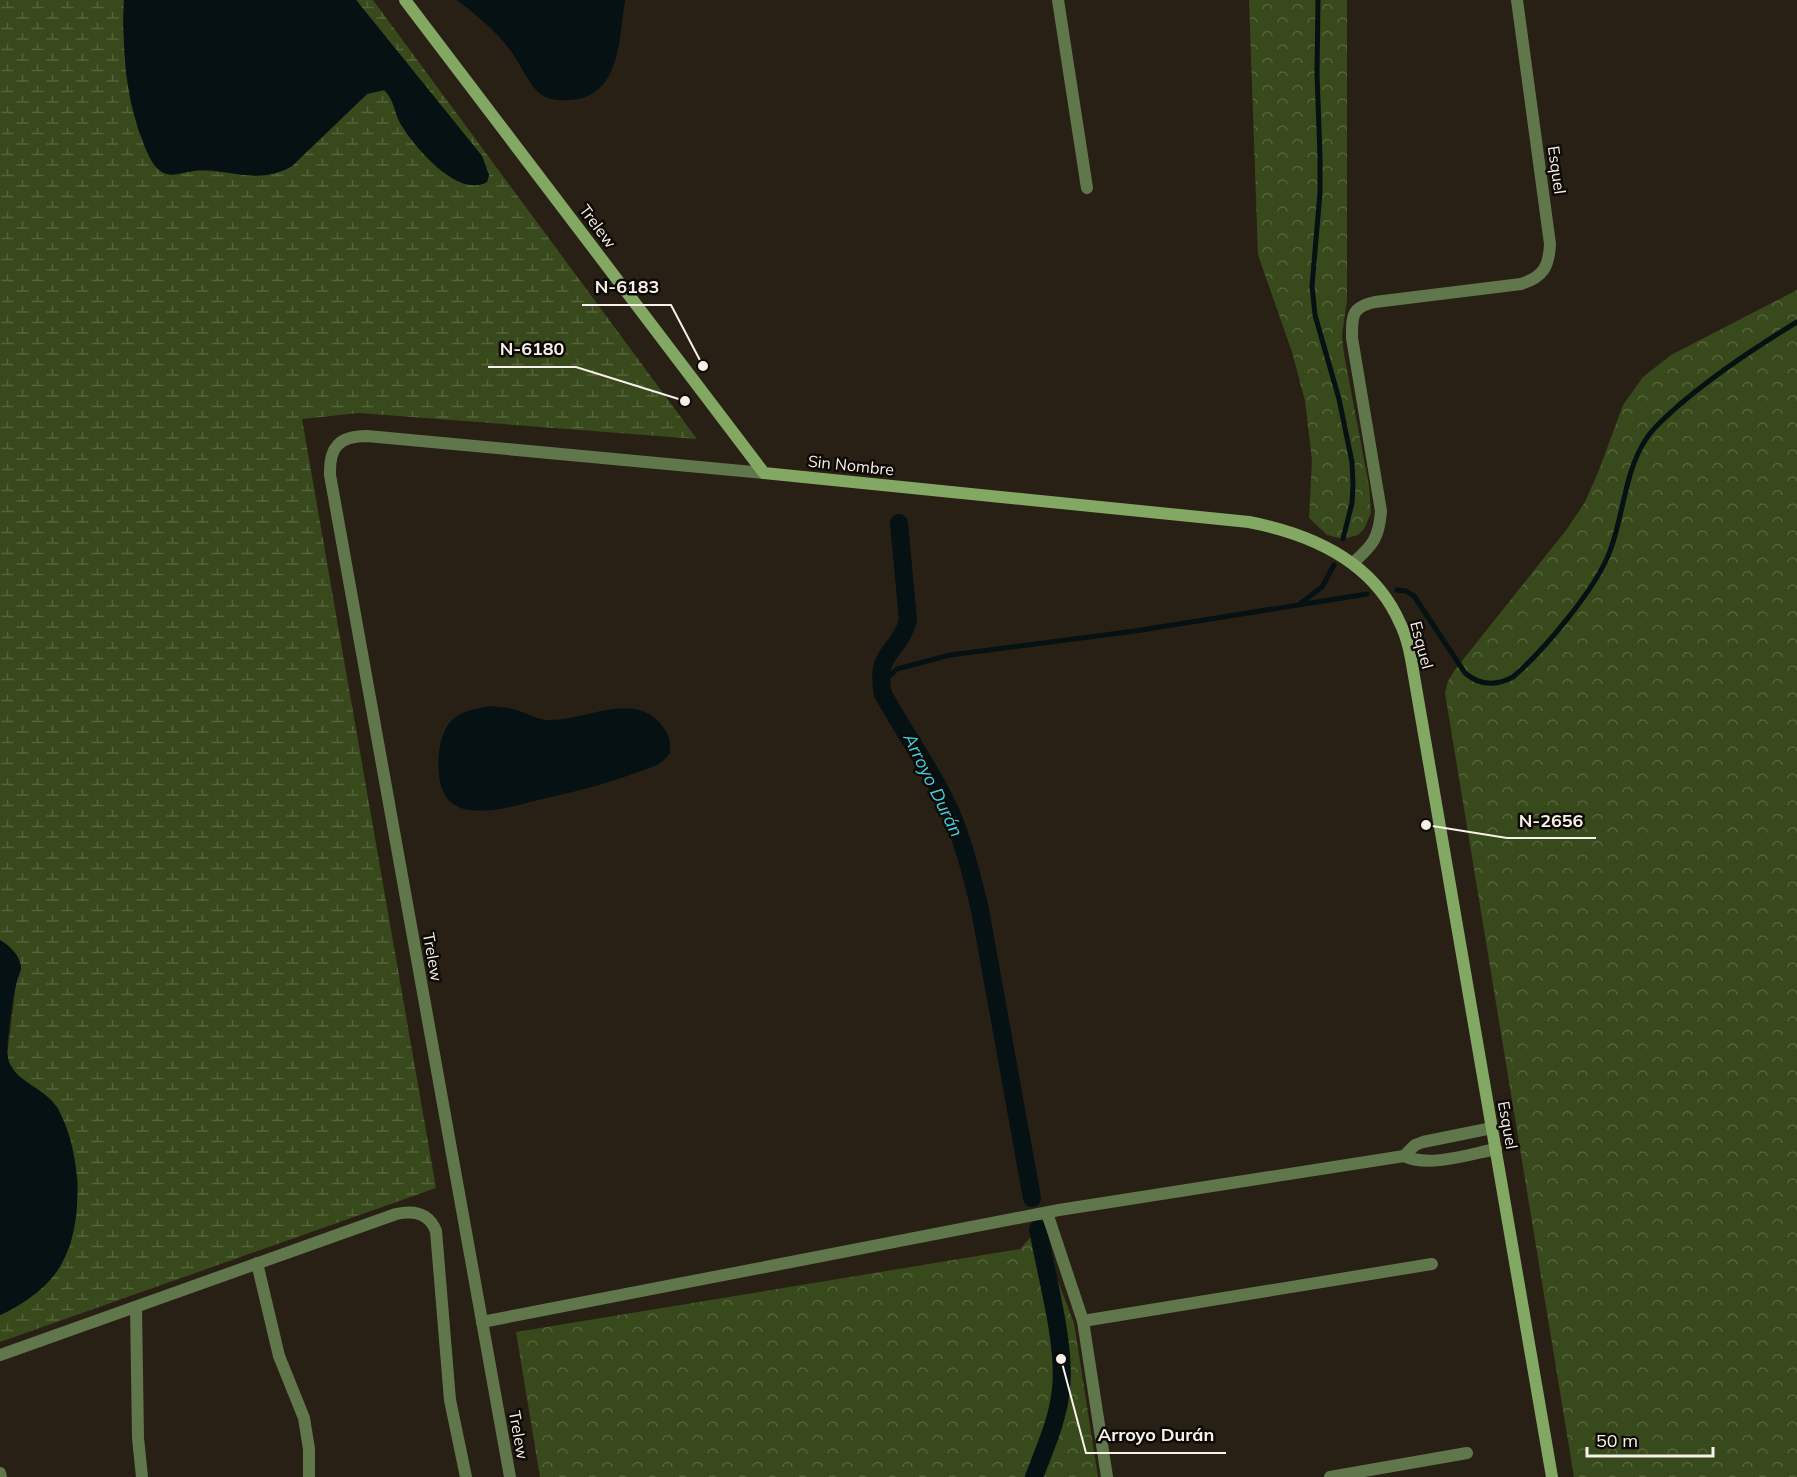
<svg xmlns="http://www.w3.org/2000/svg" width="1797" height="1477" font-family="Mulish,sans-serif">
	<style>
		.forest { fill: url(#forest-crowns) }
		.wetland { fill: url(#wetland-marsh) }
		.water { fill: #051113 }
		.lines { fill: none; stroke-linecap: round; stroke-linejoin: round }
		.stream { stroke: #051113; stroke-width: 5 }
		.canal { stroke: #051113; stroke-width: 18 }
		.street { stroke: #60774c; stroke-width: 12 }
		.secondary { stroke: #83a863; stroke-width: 12 }
		.labels { text-anchor: middle; stroke-width: 5; stroke-linejoin: round; paint-order: stroke }
		.street-label { font-size: 16px; fill: #f8f1ea; stroke: #0e0a06 }
		.water-label { font-size: 18px; font-style: italic; fill: #3ed3ea; stroke: #0e0a06 }
		.leader { fill: none; stroke: #f8f1ea; stroke-width: 2 }
		.callout-dot { fill: #f8f1ea; stroke: #0e0a06; stroke-width: 2 }
		.callout-label { font-size: 18px; text-anchor: middle; font-weight: bold; fill: #f8f1ea; stroke: #0e0a06; stroke-width: 5; stroke-linejoin: round; paint-order: stroke }
	</style>
	<defs>
		<pattern id="forest-crowns" width="20" height="18" patternUnits="userSpaceOnUse" patternTransform="scale(1.5)"><rect width="20" height="18" fill="#38491b"/><path d="M2 6a3 3 0 1 1 6 0M12 15a3 3 0 1 1 6 0" fill="none" stroke="#56643c"/></pattern>
		<pattern id="wetland-marsh" width="20" height="14" patternUnits="userSpaceOnUse" patternTransform="scale(1.5)"><rect width="20" height="14" fill="#38491b"/><path d="M1 5h8M5 5V1M11 12h8M15 12V8" fill="none" stroke="#56643c"/></pattern>
	</defs>
	<rect width="100%" height="100%" fill="#292015"/>
	<!-- forest -->
	<g class="forest">
		<polygon points="1249,0 1347,0 1347,300 1342,335 1344,354 1369,486 1371,513 1364,529 1358,535 1343,539 1327,535 1309,518 1312,460 1305,401 1292,352 1258,255"/>
		<polygon points="1797,290 1797,1477 1574,1477 1445,693 1448,681 1454,671 1567,529 1585,502 1599,470 1623,405 1643,377 1671,355"/>
		<polygon points="1038,1229 1074,1323 1098,1477 540,1477 516,1332 1020,1249"/>
	</g>
	<!-- wetland -->
	<path class="wetland" d="M 0,0 L 124,0 L 123,23 L 126,75 L 131,104 L 139,132 L 183,173 C 221,164 256,187 292,166 L 367,94 L 384,90 C 395,100 399,121 408,135 C 422,155 461,197 487,182 L 489,175 L 482,156 L 356,0 L 373,0 L 697,439 L 359,413 L 302,419 L 436,1188 L 0,1342 L 0,1315 L 11,1310 L 70,1246 L 76,1215 L 78,1182 L 73,1153 L 58,1108 L 16,1074 L 9,1062 L 7,1052 L 10,1033 L 16,982 L 21,967 L 16,954 L 0,940 Z"/>
	<!-- water -->
	<g class="water">
		<path d="M 124,0 L 356,0 L 482,156 L 489,175 L 487,182 C 457,199 414,146 400,123 C 394,112 394,99 384,90 L 367,94 L 292,166 C 267,181 243,175 216,171 C 209,170 201,169 193,171 C 183,172 171,178 162,172 C 153,167 148,154 144,145 C 126,99 122,49 124,0 Z"/>
		<path d="M 457,0 L 625,0 C 619,38 621,99 568,100 C 558,101 545,99 538,92 C 528,82 521,66 513,54 C 497,32 478,16 457,0 Z"/>
		<path d="M 490,706 C 498,707 506,707 513,709 C 525,712 537,720 549,720 C 583,721 629,693 657,720 C 668,731 671,739 670,753 C 667,756 664,761 660,763 C 653,768 643,770 635,773 C 606,784 577,791 547,798 C 529,802 511,808 493,810 C 481,811 464,812 453,804 C 432,790 435,736 452,720 C 463,710 476,709 490,706 Z"/>
		<path d="M 0,940 C 9,945 21,956 21,968 C 21,972 18,977 17,981 C 13,996 4,1050 9,1062 C 17,1083 46,1088 58,1109 C 81,1150 85,1221 62,1263 C 50,1286 23,1305 0,1315 Z"/>
	</g>
	<g class="lines">
		<!-- stream -->
		<g class="stream">
			<polyline points="1318,0 1317,73 1320,157 1320,193 1312,286 1315,315 1339,399 1352,462 1353,484 1352,503 1343,539"/>
			<path d="M 1397,590 L 1406,591 L 1414,596 L 1465,673 C 1480,686 1496,686 1513,677 C 1544,650 1596,589 1610,551 C 1624,514 1624,473 1646,439 C 1654,426 1667,416 1678,406 C 1715,374 1756,347 1797,322"/>
			<polyline points="1301,603 1322,587 1334,565"/>
			<polyline points="881,684 897,669 950,655 1135,631 1367,594"/>
		</g>
		<!-- canal -->
		<g class="canal">
			<path d="M 899,523 L 908,620 C 899,654 874,651 883,694 C 906,736 936,776 954,820 C 965,849 973,879 980,910 L 1032,1198"/>
			<path d="M 1034,1477 C 1045,1448 1058,1420 1061,1389 C 1066,1344 1046,1275 1038,1229"/>
		</g>
		<!-- street -->
		<g class="street">
			<polyline points="1058,0 1087,188"/>
			<path d="M 1353,563 C 1373,545 1379,538 1381,511 L 1352,338 C 1352,316 1351,307 1375,302 L 1521,284 C 1543,277 1549,267 1550,244 L 1517,0"/>
			<polyline points="1404,1156 1415,1145 1423,1142 1492,1128"/>
			<polyline points="1047,1213 1083,1321 1107,1477"/>
			<polyline points="257,1263 279,1356 304,1418 309,1449 309,1477"/>
			<polyline points="136,1307 138,1438 142,1477"/>
			<polyline points="1083,1321 1432,1264"/>
			<path d="M 482,1322 L 1059,1210 L 1404,1156 C 1429,1168 1470,1154 1496,1149"/>
			<path d="M 0,1355 L 396,1214 C 414,1210 429,1213 436,1231 L 450,1400 L 466,1477"/>
			<polyline points="0,1473 1,1477"/>
			<path d="M 510,1477 L 330,475 C 329,447 339,436 367,436 L 764,473"/>
			<polyline points="1330,1477 1467,1453"/>
		</g>
		<!-- secondary -->
		<path class="secondary" d="M 405,0 L 764,473 L 1249,522 C 1311,534 1373,561 1400,623 C 1408,639 1411,658 1414,676 L 1552,1477"/>
	</g>
	<g class="labels">
		<!-- street labels -->
		<g class="street-label">
			<text transform="translate(1557 170) rotate(82)" y="6">Esquel</text>
			<text transform="translate(598 226) rotate(53)" y="6">Trelew</text>
			<text transform="translate(851 465) rotate(6)" y="6">Sin Nombre</text>
			<text transform="translate(1422 645) rotate(75)" y="6">Esquel</text>
			<text transform="translate(433 957) rotate(80)" y="6">Trelew</text>
			<text transform="translate(1508 1125) rotate(80)" y="6">Esquel</text>
			<text transform="translate(519 1435) rotate(80)" y="6">Trelew</text>
		</g>
		<!-- water labels -->
		<g class="water-label">
			<text transform="translate(933 785) rotate(64)" y="6">Arroyo Durán</text>
		</g>
	</g>
	<!-- callouts -->
	<path class="leader" d="M703 366L671 305H582M685 401L576 367H488M1426 825L1507 838H1596M1061 1359L1086 1453H1226"/>
	<g class="callout-dot">
		<circle cx="703" cy="366" r="6"/>
		<circle cx="685" cy="401" r="6"/>
		<circle cx="1426" cy="825" r="6"/>
		<circle cx="1061" cy="1359" r="6"/>
	</g>
	<g class="callout-label">
		<text x="627" y="293">N-6183</text>
		<text x="532" y="355">N-6180</text>
		<text x="1551" y="827">N-2656</text>
		<text x="1156" y="1441">Arroyo Durán</text>
	</g>
	<!-- scale -->
	<path d="M1587 1447v9h126v-9" fill="none" stroke="#f8f1ea" stroke-width="3"/>
	<text x="1596" y="1447" font-size="18" fill="#f8f1ea" stroke="#0e0a06" stroke-width="4.5" paint-order="stroke">50 m</text>
</svg>
